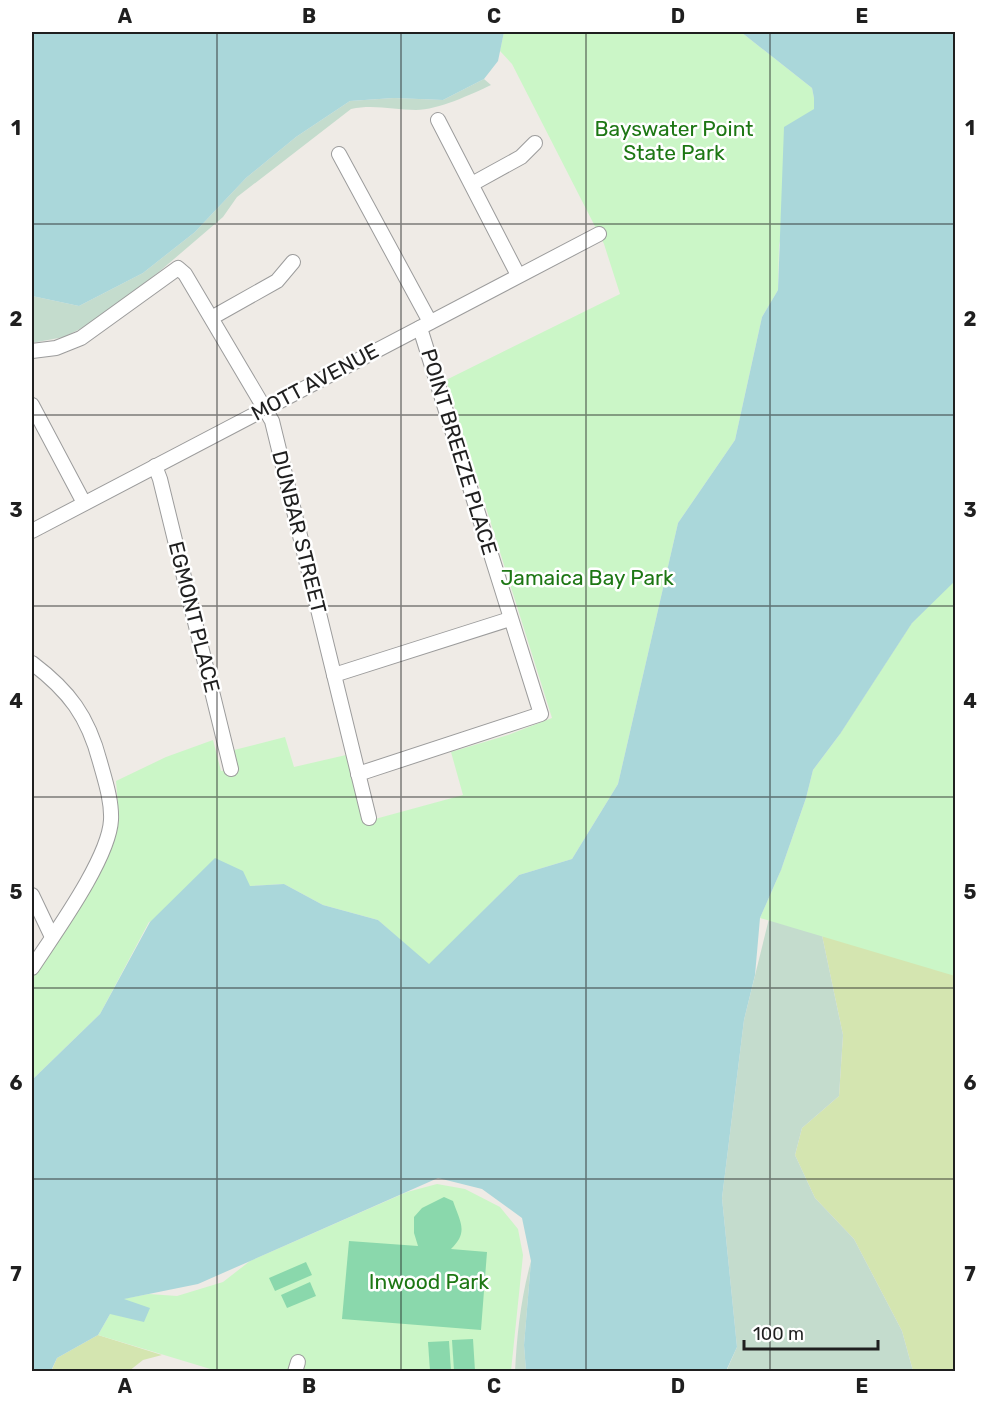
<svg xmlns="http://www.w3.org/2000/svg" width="987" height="1403" font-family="Rubik,sans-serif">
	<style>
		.grass { fill: #d4e5b0 }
		.wetland { fill: #c4dccd }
		.park { fill: #cbf6c7 }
		.pitch { fill: #8ad8ac }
		.water { fill: #aad7da }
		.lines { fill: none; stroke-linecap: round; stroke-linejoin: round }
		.minor-casing { stroke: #9c9c9c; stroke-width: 16 }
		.minor { stroke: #fff; stroke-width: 14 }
		.grid { fill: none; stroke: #1f1f1f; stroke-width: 1.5; stroke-opacity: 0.55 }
		.labels { text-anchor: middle; stroke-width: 5; stroke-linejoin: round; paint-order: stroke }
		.park-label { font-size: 21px; fill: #1d7714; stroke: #fff }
		.street-label { font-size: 21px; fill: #1f1f1f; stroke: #fff }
		.neatline { fill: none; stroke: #1f1f1f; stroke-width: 2 }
		.grid-label { font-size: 20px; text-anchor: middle; font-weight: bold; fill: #1f1f1f }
	</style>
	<rect width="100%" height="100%" fill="#efebe6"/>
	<!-- grass -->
	<g class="grass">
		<polygon points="955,717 955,1371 913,1371 902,1331 854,1239 815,1198 795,1155 802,1128 839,1096 843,1035 819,921"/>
		<polygon points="98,1335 162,1355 143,1360 129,1371 51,1372 57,1358"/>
	</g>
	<!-- wetland -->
	<g class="wetland">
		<path d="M 484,79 L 491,85 C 472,94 438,110 416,110 C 394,110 374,104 351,109 L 237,197 L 223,217 L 160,271 L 96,321 L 64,337 L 32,343 L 32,296 L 79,306 L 143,273 L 195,232 L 246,178 L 296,137 L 350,101 L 394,98 L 443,100 Z"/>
		<polygon points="955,580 819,921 843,1035 839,1096 802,1128 795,1155 815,1198 854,1239 902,1331 913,1371 726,1372 737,1347 722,1198 744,1020 781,870 840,734 912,623"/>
		<path d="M 531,1261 L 524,1345 L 526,1371 L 515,1372 C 517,1333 521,1298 531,1261 Z"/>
	</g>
	<!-- park -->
	<g class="park">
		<polygon points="504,32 741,32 812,88 814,98 814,109 779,245 778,290 762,317 735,440 678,523 618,784 572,859 519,875 429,965 378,920 323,905 284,884 250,886 149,922 100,1014 32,1080 32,976 112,845 119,817 116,781 166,757 213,740 221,771 237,768 234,750 285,737 294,767 346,755 364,822 463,795 451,752 508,735 552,718 446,380 620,294 604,244 512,64 500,51"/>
		<polygon points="955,580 955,976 760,918 781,870 806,798 813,770 840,734 912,623"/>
		<polygon points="437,1184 465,1189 500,1207 518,1229 523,1255 511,1371 217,1371 98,1335 110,1314 122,1299 149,1294 177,1296 223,1282 250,1261 407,1192"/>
	</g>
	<!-- pitch -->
	<g class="pitch">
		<path d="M 444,1197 L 453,1201 C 460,1222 469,1232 451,1249 L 487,1252 L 481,1330 L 342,1319 L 349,1241 L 418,1246 L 414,1233 L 414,1217 L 422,1208 Z"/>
		<polygon points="306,1262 312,1275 275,1291 269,1278"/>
		<polygon points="310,1282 316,1296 287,1308 281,1295"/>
		<polygon points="473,1339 475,1371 454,1371 452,1340"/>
		<polygon points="449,1341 451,1371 430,1371 428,1342"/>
	</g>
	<!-- water -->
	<g class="water">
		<polygon points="32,32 504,32 498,61 484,79 443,100 394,98 350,101 296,137 246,178 195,232 143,273 79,306 32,296"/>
		<polygon points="741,32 955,32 956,580 912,623 840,734 813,770 806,798 781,870 760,918 755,975 744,1020 722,1198 737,1347 726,1371 526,1371 524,1345 531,1261 522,1218 482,1189 438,1178 198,1284 124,1299 150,1308 144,1322 110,1314 98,1335 57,1358 51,1371 32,1371 32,1198 34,1197 32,1191 32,1080 100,1014 150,922 215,858 243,871 250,886 284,884 323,905 378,920 429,964 519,875 572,859 618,784 678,523 735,440 762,317 778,290 784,127 814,109 814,98 812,88"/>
	</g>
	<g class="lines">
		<!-- minor casing -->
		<g class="minor-casing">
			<g id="minor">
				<polyline points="438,120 518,275"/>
				<polyline points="339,154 430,322"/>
				<polyline points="472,184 521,157 535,143"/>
				<polyline points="213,317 277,281 293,262"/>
				<polyline points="32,351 56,348 81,338 178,268 185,274 272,421 369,818"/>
				<polyline points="32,405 84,503"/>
				<polyline points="155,466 160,479 231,769"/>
				<polyline points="32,531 599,234"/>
				<path d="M 32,663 C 69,691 88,716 100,762 C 105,780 112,801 111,820 C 109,859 54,934 32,968"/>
				<polyline points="334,675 510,619"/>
				<polyline points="358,774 541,714 420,328"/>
				<polyline points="32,895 52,937"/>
				<polyline points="295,1372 298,1362"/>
			</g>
		</g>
		<!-- minor -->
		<use href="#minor" class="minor"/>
	</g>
	<!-- grid -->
	<path class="grid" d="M 217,32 L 217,1372M 401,32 L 401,1372M 586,32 L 586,1372M 770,32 L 770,1372M 32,224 L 956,224M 32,415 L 956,415M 32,606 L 956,606M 32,797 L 956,797M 32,988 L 956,988M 32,1179 L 956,1179"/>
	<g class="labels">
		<!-- park labels -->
		<g class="park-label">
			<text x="674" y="136">Bayswater Point<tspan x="674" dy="24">State Park</tspan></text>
			<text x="587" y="585">Jamaica Bay Park</text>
			<text x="429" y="1289">Inwood Park</text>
		</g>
		<!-- street labels -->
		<g class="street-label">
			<text transform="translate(315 382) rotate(-28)" y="7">MOTT AVENUE</text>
			<text transform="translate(459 452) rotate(73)" y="7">POINT BREEZE PLACE</text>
			<text transform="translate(299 532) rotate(76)" y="7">DUNBAR STREET</text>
			<text transform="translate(194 617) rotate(76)" y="7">EGMONT PLACE</text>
		</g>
	</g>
	<!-- border -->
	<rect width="987" height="1403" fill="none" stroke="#ffffff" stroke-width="66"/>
	<!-- scale -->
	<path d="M744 1340v9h134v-9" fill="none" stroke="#1f1f1f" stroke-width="3"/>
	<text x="753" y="1340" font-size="18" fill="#1f1f1f" stroke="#ffffff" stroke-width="4.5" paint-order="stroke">100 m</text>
	<rect x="33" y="33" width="921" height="1337" class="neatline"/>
	<g class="grid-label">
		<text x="125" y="23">A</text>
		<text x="309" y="23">B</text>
		<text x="494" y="23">C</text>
		<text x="678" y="23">D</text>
		<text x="862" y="23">E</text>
		<text x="16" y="135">1</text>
		<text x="970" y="135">1</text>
		<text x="16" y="326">2</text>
		<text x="970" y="326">2</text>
		<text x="16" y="517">3</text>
		<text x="970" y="517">3</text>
		<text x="16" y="708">4</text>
		<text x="970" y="708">4</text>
		<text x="16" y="899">5</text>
		<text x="970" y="899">5</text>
		<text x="16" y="1090">6</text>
		<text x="970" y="1090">6</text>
		<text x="16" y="1281">7</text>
		<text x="970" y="1281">7</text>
		<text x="125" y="1393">A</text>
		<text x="309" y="1393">B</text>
		<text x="494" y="1393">C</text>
		<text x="678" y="1393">D</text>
		<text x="862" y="1393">E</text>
	</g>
</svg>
